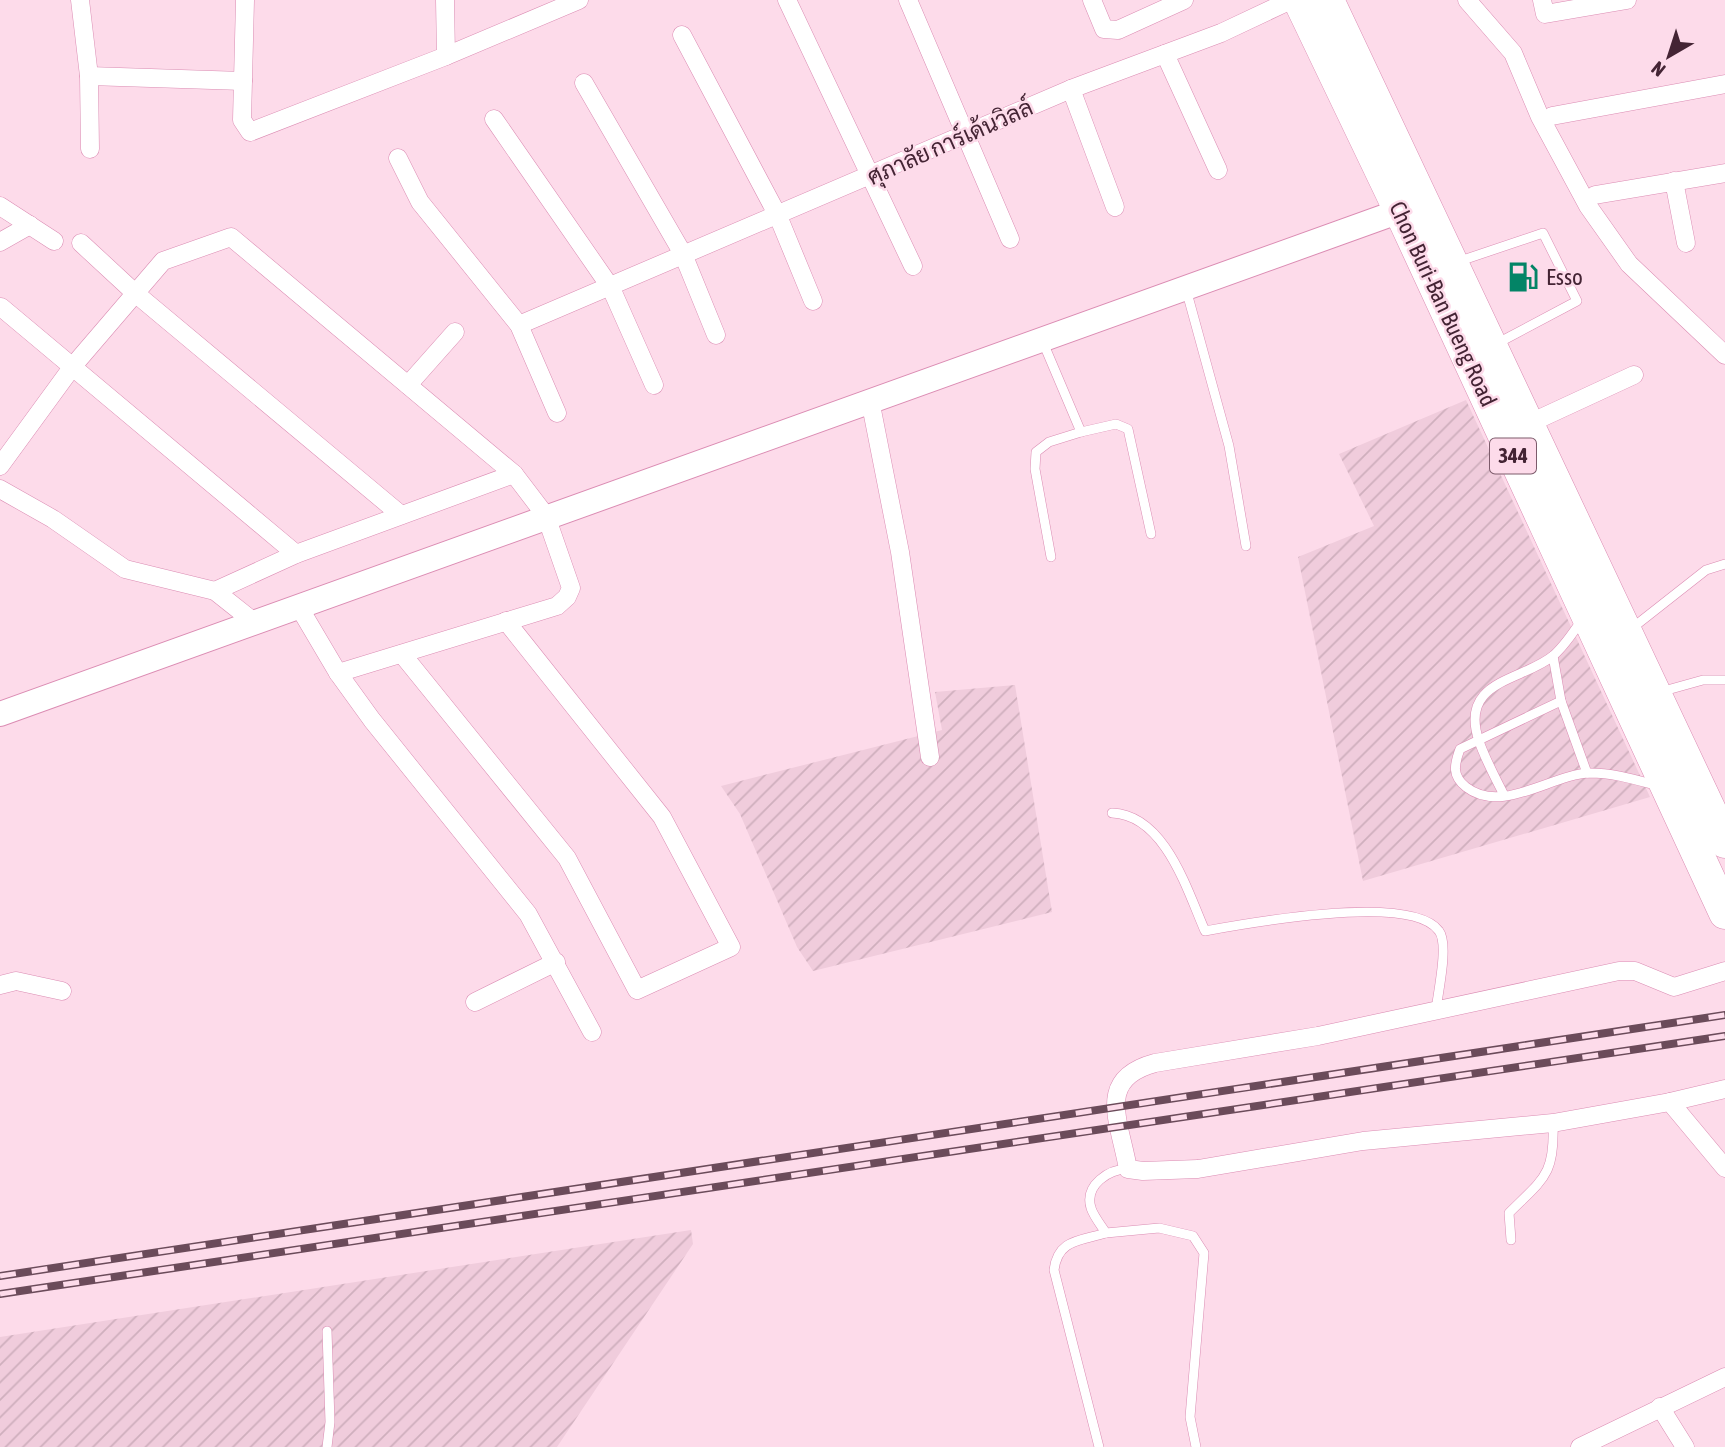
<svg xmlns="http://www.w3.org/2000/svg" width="1725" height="1447" font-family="'Asap Condensed',Sarabun,sans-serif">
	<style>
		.industrial { fill: url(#industrial-furrows) }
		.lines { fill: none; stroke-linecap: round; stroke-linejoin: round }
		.lane-casing { stroke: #db8cb3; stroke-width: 10 }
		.street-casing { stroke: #db8cb3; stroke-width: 19 }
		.secondary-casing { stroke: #db8cb3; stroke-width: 26 }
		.highway-casing { stroke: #db8cb3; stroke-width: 33 }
		.lane { stroke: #fff; stroke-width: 9 }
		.street { stroke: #fff; stroke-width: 18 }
		.secondary { stroke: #fff; stroke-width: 24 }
		.highway { stroke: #fff; stroke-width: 32 }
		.rail-casing { stroke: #6b4b5a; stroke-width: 8 }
		.rail { stroke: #fddbea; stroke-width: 5; stroke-dasharray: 16; stroke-linecap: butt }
		.labels { text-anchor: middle; stroke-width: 5; stroke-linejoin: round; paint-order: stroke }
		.shield { fill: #fddbea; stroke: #7c5b6b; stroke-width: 2 }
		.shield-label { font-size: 21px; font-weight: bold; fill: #442434 }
		.street-label { font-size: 23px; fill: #442434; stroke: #fddbea }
		.poi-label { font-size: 23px; fill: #442434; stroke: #fddbea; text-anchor: start }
	</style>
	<defs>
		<pattern id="industrial-furrows" width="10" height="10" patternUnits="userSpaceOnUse" patternTransform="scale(1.75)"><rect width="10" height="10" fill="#f0ccdc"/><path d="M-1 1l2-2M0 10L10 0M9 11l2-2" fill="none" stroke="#cfafbd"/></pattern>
	</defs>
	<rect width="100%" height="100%" fill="#fddbea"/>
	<!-- industrial -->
	<g class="industrial">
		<polygon points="1466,400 1650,797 1363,881 1298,557 1374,526 1339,454"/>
		<polygon points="1015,685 1052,912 813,971 797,947 740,814 721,786 942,730 935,692"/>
		<polygon points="691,1230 693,1244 557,1447 0,1447 0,1337"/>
	</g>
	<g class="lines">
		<!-- lane casing -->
		<g class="lane-casing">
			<g id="lane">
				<polyline points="1457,262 1543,233 1577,301 1496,344"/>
				<polyline points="1186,289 1229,446 1246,546"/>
				<polyline points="1042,340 1081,432 1049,442 1036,452 1035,469 1051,557"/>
				<polyline points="1081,432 1116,424 1128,429 1151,534"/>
				<polyline points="1631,629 1706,570 1725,564"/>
				<polyline points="1553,656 1561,701 1587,773"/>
				<polyline points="1660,692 1703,680 1725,680"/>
				<path d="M 1561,701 L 1460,749 C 1454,765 1452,776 1466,787 C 1502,815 1552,774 1590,773 C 1614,773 1636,780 1659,786"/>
				<path d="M 1504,795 C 1495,777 1485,759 1479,741 C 1458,679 1524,681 1554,655 C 1565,645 1573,633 1581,621"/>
				<path d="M 1112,813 C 1165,815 1187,890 1205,931 C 1249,923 1412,893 1439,931 C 1449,944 1438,992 1436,1010"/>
				<path d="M 1128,1169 C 1109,1169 1084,1185 1091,1208 C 1094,1217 1101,1225 1106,1233 L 1159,1228 L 1193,1236 L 1204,1253 L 1190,1417 L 1196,1447"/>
				<path d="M 1511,1240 L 1509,1213 C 1544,1178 1555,1175 1553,1123"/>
				<polyline points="327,1447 330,1422 327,1331"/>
				<path d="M 1099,1447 L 1054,1270 C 1058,1239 1080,1241 1106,1233"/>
			</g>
		</g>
		<!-- street casing -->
		<g class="street-casing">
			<g id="street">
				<polyline points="80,0 89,76 90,149"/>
				<polyline points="245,0 242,120 250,132 446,56 579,0"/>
				<polyline points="445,0 446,56"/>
				<polyline points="787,0 913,266"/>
				<polyline points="908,0 1010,239"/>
				<polyline points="1092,0 1104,29 1118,30 1184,0"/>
				<polyline points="1467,0 1513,53 1540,117 1588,206 1629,264 1725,355"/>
				<polyline points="1542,0 1545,14 1627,0"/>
				<polyline points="682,35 778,216 813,301"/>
				<polyline points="1165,54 1218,170"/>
				<polyline points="89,76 243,81"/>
				<polyline points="584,83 683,254 716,335"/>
				<polyline points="1071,89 1115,207"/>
				<polyline points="1552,116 1725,84"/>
				<polyline points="494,119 611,288 654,385"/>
				<polyline points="398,158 420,202 519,325 557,413"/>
				<polyline points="1674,181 1686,243"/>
				<polyline points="1595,195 1725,173"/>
				<polyline points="0,206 54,241"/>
				<polyline points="0,242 30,225"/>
				<polyline points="81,243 135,293 401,515"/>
				<polyline points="1,307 296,554"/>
				<polyline points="519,325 1071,89 1221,33 1291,0"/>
				<polyline points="408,385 455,332"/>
				<polyline points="870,400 900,552 930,757"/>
				<polyline points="1528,424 1634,375"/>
				<polyline points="0,466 73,366 163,261 231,237 514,474 546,516 571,588 567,597 557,606 338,673"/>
				<polyline points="0,489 53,519 125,569 215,591 254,622"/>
				<polyline points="215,591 296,554 514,474"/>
				<polyline points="299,607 338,673 372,720 528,914 592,1032"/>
				<polyline points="402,654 567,858 637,990 731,947 662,817 506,621"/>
				<path d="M 1725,971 L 1674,987 L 1635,971 L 1619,971 L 1318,1036 L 1155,1063 C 1095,1079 1120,1122 1128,1169 L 1143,1171 L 1198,1169 L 1363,1141 L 1553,1123 L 1670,1102 L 1725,1168"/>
				<polyline points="0,985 16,981 62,991"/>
				<polyline points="475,1002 556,962"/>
				<polyline points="1670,1102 1725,1089"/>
				<polyline points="1660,1407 1685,1447"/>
				<polyline points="1580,1447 1725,1377"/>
			</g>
		</g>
		<!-- secondary casing -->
		<g class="secondary-casing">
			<polyline id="secondary" points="0,714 1400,211"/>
		</g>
		<!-- highway casing -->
		<g class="highway-casing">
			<g id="highway">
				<polyline points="1299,0 1400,211 1725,913"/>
				<polyline points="1328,0 1725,842"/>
			</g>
		</g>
		<!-- lane -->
		<use href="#lane" class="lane"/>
		<!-- street -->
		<use href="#street" class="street"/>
		<!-- secondary -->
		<use href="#secondary" class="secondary"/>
		<!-- highway -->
		<use href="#highway" class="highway"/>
		<!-- rail casing -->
		<g class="rail-casing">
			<g id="rail">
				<polyline points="0,1276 1725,1015"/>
				<polyline points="0,1294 1725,1036"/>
			</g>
		</g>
		<!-- rail -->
		<use href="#rail" class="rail"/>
	</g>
	<!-- icons -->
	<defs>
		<g id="fuel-bare" transform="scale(2.415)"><path d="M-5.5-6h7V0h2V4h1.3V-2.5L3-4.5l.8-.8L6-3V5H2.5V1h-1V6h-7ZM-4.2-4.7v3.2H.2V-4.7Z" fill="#038466" stroke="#fddbea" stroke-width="2.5" paint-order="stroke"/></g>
	</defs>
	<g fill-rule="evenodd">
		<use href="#fuel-bare" x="1523" y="277"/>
	</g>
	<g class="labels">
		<!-- shield labels -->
		<rect class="shield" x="1490" y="438.5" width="46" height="35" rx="5"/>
		<g class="shield-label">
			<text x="1513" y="463">344</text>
		</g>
		<!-- street labels -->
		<g class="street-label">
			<text transform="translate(950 142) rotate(-24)" y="8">ศุภาลัย การ์เด้นวิลล์</text>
			<text transform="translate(1443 304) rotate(65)" y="8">Chon Buri-Ban Bueng Road</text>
		</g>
		<!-- poi labels -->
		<g class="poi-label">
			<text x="1546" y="285">Esso</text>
		</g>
	</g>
	<!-- north arrow -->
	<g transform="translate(1669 56) rotate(219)" stroke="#fddbea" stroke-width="5" paint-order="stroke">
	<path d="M0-5L12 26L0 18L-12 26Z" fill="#442434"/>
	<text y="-10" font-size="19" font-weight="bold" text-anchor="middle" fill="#442434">N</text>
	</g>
</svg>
